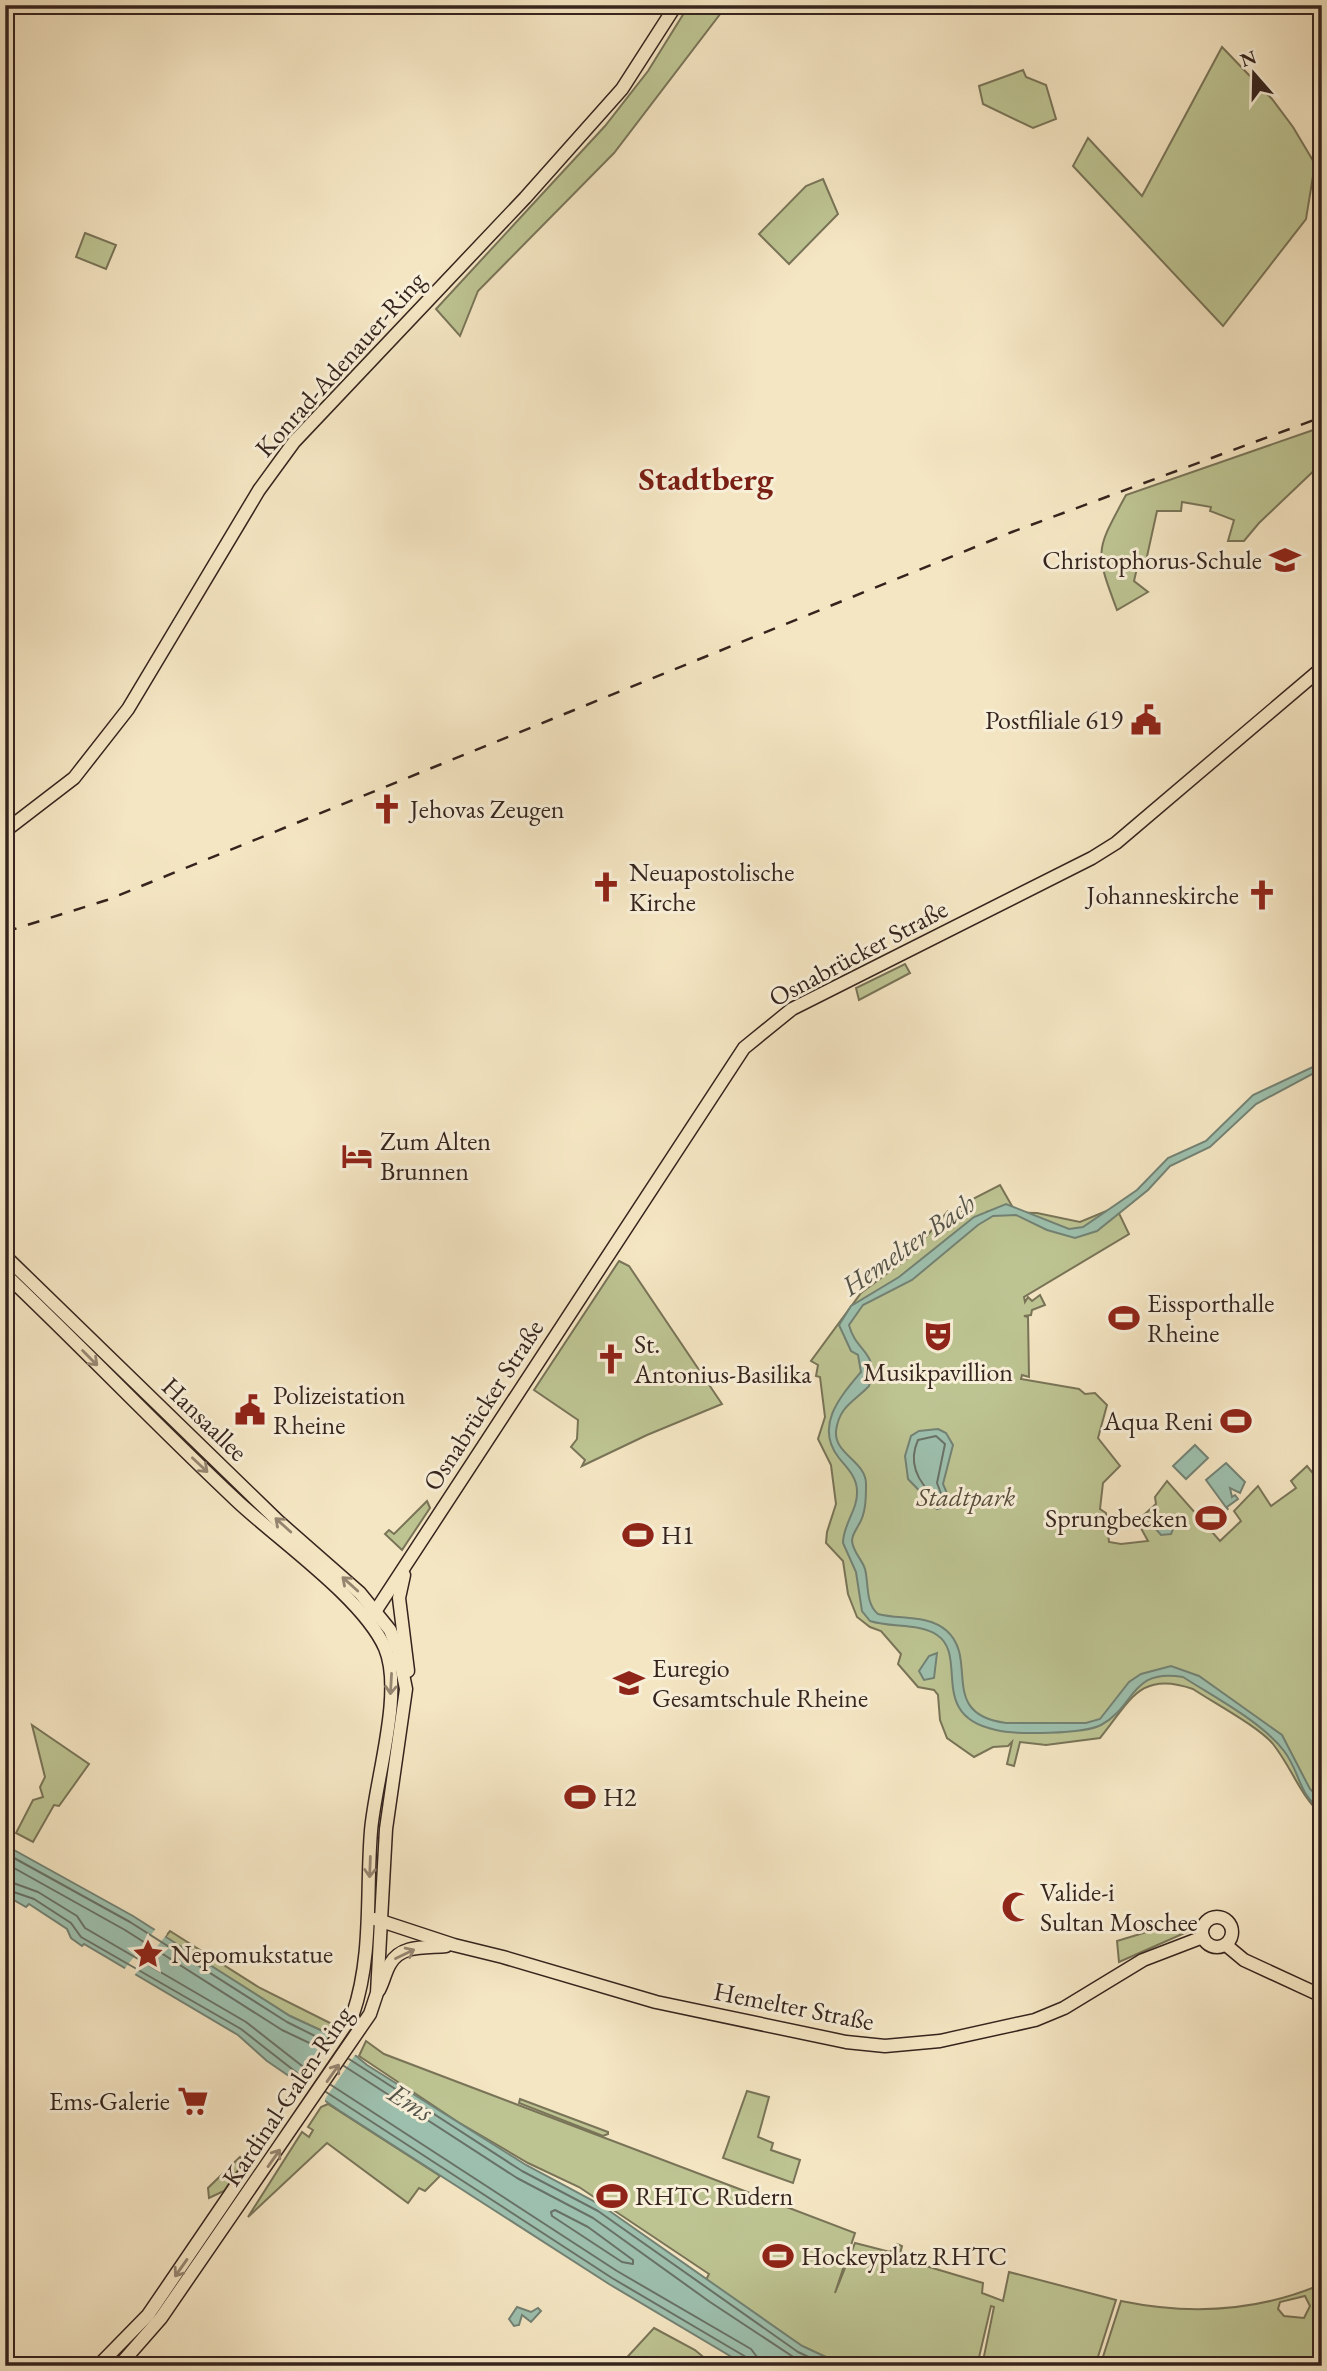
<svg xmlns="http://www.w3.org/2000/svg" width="1327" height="2371" font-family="'EB Garamond',serif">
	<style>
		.green { fill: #bdc492; stroke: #797458; stroke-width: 2; fill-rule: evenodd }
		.water { fill: #9dc0ae; stroke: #738274; stroke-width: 2 }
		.pier { fill: #f5e6c3 }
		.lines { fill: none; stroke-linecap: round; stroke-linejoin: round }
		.shore { stroke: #697266; stroke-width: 2 }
		.major-casing { stroke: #35241e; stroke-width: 15 }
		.major { stroke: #f5e6c3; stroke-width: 12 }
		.rail { stroke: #35241e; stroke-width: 2.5; stroke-dasharray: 12 12; stroke-linecap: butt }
		.oneway { stroke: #958570 }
		.labels { text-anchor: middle; stroke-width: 6; stroke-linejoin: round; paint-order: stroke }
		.street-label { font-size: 26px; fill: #35241e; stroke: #f8efd8 }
		.poi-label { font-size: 26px; fill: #35241e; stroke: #f8efd8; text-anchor: start }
		.park-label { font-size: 26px; font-style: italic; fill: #574c3b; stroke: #f8efd8 }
		.water-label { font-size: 28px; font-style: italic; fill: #545349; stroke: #f8efd8 }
		.district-label { font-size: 33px; font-weight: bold; fill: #7a1f14; stroke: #f8efd8 }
	</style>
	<rect width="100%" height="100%" fill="#f5e6c3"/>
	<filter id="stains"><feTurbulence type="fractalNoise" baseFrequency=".00286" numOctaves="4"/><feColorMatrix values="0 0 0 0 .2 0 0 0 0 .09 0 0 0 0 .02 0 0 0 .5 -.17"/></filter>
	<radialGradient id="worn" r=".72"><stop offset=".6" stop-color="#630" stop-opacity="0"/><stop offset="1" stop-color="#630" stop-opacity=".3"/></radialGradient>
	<!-- green -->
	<g class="green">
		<polygon points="689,5 727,5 614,153 478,291 460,336 436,309 605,126 648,71"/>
		<polygon points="1222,47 1272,99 1293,127 1315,164 1306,219 1223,326 1073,166 1088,138 1142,196"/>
		<polygon points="1023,70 1026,77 1046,85 1056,119 1033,128 983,104 979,86"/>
		<polygon points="823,179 838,214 789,264 759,234 806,186"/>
		<polygon points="85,233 116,245 106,269 76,257"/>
		<path d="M 1322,427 L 1322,463 L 1259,523 L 1244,541 L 1228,541 L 1234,520 L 1210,511 L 1211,507 L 1182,502 L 1181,511 L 1157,511 L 1144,570 L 1137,568 L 1134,581 L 1148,592 L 1117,610 C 1094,549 1096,551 1126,495 Z"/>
		<polygon points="905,964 910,973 859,1000 856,988"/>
		<path d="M 1000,1185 L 1012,1206 L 986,1212 L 1037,1213 L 1080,1222 L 1116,1207 L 1129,1234 L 1024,1297 L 1025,1302 L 1028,1297 L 1032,1301 L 1040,1295 L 1045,1305 L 1032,1310 L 1031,1315 L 1024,1316 L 1028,1317 L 1029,1377 L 1022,1375 L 1021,1379 L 1079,1389 L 1085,1394 L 1095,1393 L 1107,1405 L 1098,1438 L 1120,1466 L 1103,1483 L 1100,1509 L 1106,1513 L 1109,1542 L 1121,1544 L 1148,1541 L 1137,1521 L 1156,1504 L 1155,1497 L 1167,1481 L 1220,1541 L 1241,1521 L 1234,1511 L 1258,1486 L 1271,1506 L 1296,1488 L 1291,1481 L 1307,1466 L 1322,1484 L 1322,1815 C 1299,1794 1292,1768 1273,1744 C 1259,1727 1214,1703 1193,1689 C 1140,1670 1130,1701 1100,1738 L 1046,1745 L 1020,1742 L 1014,1766 L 1007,1764 L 1012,1742 L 1008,1746 L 993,1747 L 974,1757 L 947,1738 L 940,1720 L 938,1695 L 934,1690 L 918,1687 L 898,1664 L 901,1654 L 881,1631 L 870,1627 L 857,1617 L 848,1594 L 843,1561 L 826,1543 L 827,1532 L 836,1504 L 831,1465 L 818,1439 L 825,1417 L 820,1377 L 816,1376 L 818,1365 L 811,1361 L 861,1293 L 909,1257 L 948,1211 L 961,1211 L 961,1205 Z"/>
		<polygon points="619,1261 629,1266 722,1404 647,1435 582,1466 585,1460 571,1447 577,1439 578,1420 534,1390"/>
		<polygon points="427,1501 430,1508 402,1550 385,1534 389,1530 394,1534"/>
		<polygon points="32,1725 89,1764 59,1806 54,1805 33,1842 16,1833 33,1800 43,1797 40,1787 45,1777"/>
		<polygon points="1186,1920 1191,1924 1187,1932 1119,1962 1117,1941"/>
		<polygon points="170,1931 260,1988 336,2026 331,2035 290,2016 165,1937"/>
		<polygon points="366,2041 384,2054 855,2233 835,2293 855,2243 890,2252 897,2244 902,2246 899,2258 983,2283 982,2293 1003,2301 1009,2272 1116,2300 1095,2366 982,2366 994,2307 991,2306 977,2366 845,2366 802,2346 706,2280 709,2274 579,2187 528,2163 458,2122 359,2056"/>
		<polygon points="747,2091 769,2097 758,2137 773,2143 771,2150 800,2160 793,2183 723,2158"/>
		<polygon points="520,2099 608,2132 608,2134 603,2136 519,2103"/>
		<polygon points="328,2104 440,2176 425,2191 419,2188 408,2203 327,2143 248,2217 302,2132 309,2137 313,2130 308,2127 321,2107"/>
		<polygon points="240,2157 244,2161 224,2191 209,2198 208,2188"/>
		<path d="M 1322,2284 L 1322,2366 L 1100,2366 L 1121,2301 C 1189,2315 1257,2312 1322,2284 ZM 1305,2296 L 1310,2306 L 1304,2318 L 1284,2316 L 1278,2309 L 1280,2302 Z"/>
		<polygon points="654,2328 695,2350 714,2366 619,2366"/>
	</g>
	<!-- water -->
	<g class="water">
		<path d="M 1322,1054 L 1322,1066 L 1318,1071 L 1256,1104 L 1210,1147 L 1170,1166 L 1148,1190 L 1097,1231 L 1075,1238 L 1047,1230 L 1016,1215 L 993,1216 L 978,1225 L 912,1280 L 863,1305 L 849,1325 C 856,1353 880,1351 869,1386 C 855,1401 839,1406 836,1431 C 834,1455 867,1461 866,1485 C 866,1498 866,1514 858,1526 C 855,1532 853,1533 852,1540 C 852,1551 862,1559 865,1569 C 869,1584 865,1603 878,1614 C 900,1620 928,1614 947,1631 C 979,1660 938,1714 1006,1723 L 1086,1723 L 1100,1719 L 1129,1682 L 1141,1674 L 1171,1666 L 1199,1676 L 1282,1735 L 1310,1789 L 1322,1800 L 1322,1811 C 1297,1793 1301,1773 1284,1751 C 1262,1722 1214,1697 1183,1677 C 1130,1668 1136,1706 1101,1725 C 1084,1734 1016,1735 996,1730 C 927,1716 969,1656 937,1635 C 919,1623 891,1628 870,1621 L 862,1611 L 856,1572 L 843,1543 C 843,1524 858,1510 857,1491 C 857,1477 847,1468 839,1458 C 814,1426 840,1397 861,1372 L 858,1355 L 851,1351 L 839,1325 L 851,1306 L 899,1277 L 974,1217 L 1006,1204 L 1069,1229 L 1083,1227 L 1137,1190 L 1168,1158 L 1206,1141 L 1253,1095 L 1313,1067 Z"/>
		<polygon points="938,1429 946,1433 953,1445 943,1484 949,1498 944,1507 937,1509 908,1479 905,1456 911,1436 919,1431"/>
		<polygon points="1195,1445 1208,1458 1186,1479 1173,1466"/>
		<polygon points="1226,1463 1245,1482 1240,1493 1230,1488 1232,1497 1235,1495 1238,1499 1227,1507 1228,1510 1206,1480"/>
		<polygon points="1153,1511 1175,1525 1171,1534 1161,1535 1149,1521"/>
		<polygon points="937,1653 934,1678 924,1680 919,1671 929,1656"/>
		<polygon points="5,1845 133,1916 290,2016 331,2035 367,2065 526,2165 601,2205 802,2346 845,2366 747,2366 609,2284 340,2111 267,2061 238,2035 84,1944 82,1946 71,1938 67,1929 29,1904 26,1907 5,1895"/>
		<polygon points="517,2307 531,2312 538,2308 541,2311 531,2322 522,2315 519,2325 514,2326 509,2319"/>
	</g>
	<!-- pier -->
	<g class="pier">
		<polygon points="157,1927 167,1934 133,1977 123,1971"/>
		<polygon points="333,2032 359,2054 355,2055 325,2099 325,2104 297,2085"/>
	</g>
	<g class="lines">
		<!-- shore -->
		<g class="shore">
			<path d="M 936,1436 L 945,1444 L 937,1483 L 942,1496 L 938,1500 C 919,1484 907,1464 918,1440 Z"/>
			<polyline points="5,1853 130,1922 287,2022 325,2041"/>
			<polyline points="5,1863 125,1930 282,2030 320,2048"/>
			<polyline points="5,1880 38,1892 77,1916 85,1928 246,2022 306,2069"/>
			<polyline points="5,1889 34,1899 71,1923 81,1937 241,2029 301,2076"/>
			<polyline points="349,2059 522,2171 598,2211 798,2352 828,2366"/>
			<polyline points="344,2066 517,2178 593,2218 710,2302 807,2366"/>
			<polyline points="331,2085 617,2271 751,2349 757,2357 758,2366"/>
			<polyline points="326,2092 612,2278 746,2357 750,2366"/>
			<polygon points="555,2210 588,2227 633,2260 633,2264 622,2262 552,2216 551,2212"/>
		</g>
		<!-- major casing -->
		<g class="major-casing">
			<g id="major">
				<polyline points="5,831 74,778 128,709 259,490 294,442 525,198 622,89 676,5"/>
				<polyline points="5,1256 278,1521 360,1593 390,1630 398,1650 406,1689 386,1829 377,1993 370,2014 161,2318 119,2366"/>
				<path d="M 5,1274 C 83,1348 157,1426 236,1500 C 277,1539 363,1598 385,1648 C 404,1693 375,1781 371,1831 C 366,1892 373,1955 353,2014 L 148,2315 L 98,2366"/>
				<polyline points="404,1575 399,1598 408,1671"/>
				<polyline points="369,1621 744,1048 792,1009 1092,858 1116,843 1322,668"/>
				<circle cx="1217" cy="1932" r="15"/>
				<polyline points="375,1919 454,1945 503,1957 656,2002 846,2042 885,2046 940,2041 1035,2020 1064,2008 1143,1960 1203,1937"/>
				<polyline points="1226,1945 1244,1960 1322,1996"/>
				<path d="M 379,1990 C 384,1981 385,1972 390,1964 C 401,1944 427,1948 446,1946"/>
			</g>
		</g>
		<!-- major -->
		<use href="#major" class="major"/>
		<!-- rail -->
		<polyline class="rail" points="5,932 107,900 1012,532 1322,417"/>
	</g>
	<!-- one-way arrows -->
	<defs><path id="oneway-shaft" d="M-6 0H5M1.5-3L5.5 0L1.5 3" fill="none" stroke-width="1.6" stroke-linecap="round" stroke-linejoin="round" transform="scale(1.75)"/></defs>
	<g class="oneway">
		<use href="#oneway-shaft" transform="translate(90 1358) rotate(45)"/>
		<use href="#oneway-shaft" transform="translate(200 1465) rotate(43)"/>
		<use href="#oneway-shaft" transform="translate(283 1525) rotate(-138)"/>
		<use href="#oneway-shaft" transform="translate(350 1584) rotate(-138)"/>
		<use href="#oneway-shaft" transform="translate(391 1684) rotate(93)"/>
		<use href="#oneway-shaft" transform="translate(370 1867) rotate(92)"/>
		<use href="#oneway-shaft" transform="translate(405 1954) rotate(-26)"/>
		<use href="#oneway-shaft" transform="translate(333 2073) rotate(-55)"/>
		<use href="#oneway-shaft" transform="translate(274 2158) rotate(-55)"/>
		<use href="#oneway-shaft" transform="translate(181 2268) rotate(125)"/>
	</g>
	<!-- icons -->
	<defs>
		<g id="school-bare" transform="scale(2.415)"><path d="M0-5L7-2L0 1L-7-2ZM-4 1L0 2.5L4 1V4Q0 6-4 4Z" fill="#8f2418" stroke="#f8efd8" stroke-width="2.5" paint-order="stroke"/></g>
		<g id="civic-bare" transform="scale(2.415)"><path d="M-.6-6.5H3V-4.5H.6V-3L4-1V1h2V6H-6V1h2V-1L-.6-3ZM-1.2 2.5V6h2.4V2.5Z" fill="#8f2418" stroke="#f8efd8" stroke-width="2.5" paint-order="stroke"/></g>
		<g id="church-bare" transform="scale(2.415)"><path d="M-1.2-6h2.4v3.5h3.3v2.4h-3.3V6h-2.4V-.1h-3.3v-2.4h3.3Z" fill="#8f2418" stroke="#f8efd8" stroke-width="2.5" paint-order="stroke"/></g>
		<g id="hotel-bare" transform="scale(2.415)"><path d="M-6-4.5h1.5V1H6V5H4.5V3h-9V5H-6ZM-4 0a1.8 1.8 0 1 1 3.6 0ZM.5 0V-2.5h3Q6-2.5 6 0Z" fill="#8f2418" stroke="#f8efd8" stroke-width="2.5" paint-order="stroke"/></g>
		<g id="stadium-bare" transform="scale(2.415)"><path d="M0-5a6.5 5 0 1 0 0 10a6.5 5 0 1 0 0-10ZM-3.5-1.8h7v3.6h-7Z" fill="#8f2418" stroke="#f8efd8" stroke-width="2.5" paint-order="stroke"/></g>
		<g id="theatre-bare" transform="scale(2.415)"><path d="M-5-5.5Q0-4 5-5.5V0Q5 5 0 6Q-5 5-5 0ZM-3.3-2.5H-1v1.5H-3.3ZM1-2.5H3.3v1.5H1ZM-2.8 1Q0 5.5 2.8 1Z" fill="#8f2418" stroke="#f8efd8" stroke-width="2.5" paint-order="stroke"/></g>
		<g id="mosque-bare" transform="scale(2.415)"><path d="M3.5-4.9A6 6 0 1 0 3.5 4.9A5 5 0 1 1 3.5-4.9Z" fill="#8f2418" stroke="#f8efd8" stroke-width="2.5" paint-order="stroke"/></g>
		<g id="sight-bare" transform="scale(2.415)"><path d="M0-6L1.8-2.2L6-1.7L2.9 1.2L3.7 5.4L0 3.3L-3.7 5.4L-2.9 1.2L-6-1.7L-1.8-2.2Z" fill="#8f2418" stroke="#f8efd8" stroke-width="2.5" paint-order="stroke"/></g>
		<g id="supermarket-bare" transform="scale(2.415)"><path d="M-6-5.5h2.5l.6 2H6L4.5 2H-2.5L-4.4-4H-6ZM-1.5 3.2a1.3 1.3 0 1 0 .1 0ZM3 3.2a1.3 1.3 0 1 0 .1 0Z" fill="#8f2418" stroke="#f8efd8" stroke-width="2.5" paint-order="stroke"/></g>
	</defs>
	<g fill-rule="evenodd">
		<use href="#school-bare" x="1285" y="560"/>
		<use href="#civic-bare" x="1146" y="720"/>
		<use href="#church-bare" x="387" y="809"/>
		<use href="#church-bare" x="606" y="887"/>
		<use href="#church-bare" x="1262" y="895"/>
		<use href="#hotel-bare" x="357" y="1156"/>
		<use href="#stadium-bare" x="1124" y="1318"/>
		<use href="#theatre-bare" x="938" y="1336"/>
		<use href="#church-bare" x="611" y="1359"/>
		<use href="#civic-bare" x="250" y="1410"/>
		<use href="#stadium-bare" x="1236" y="1421"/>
		<use href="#stadium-bare" x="1211" y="1518"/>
		<use href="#stadium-bare" x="638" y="1535"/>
		<use href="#school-bare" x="629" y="1683"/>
		<use href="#stadium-bare" x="580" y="1797"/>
		<use href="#mosque-bare" x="1017" y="1907"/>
		<use href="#sight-bare" x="148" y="1954"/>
		<use href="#supermarket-bare" x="193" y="2101"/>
		<use href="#stadium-bare" x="612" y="2196"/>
		<use href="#stadium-bare" x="778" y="2256"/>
	</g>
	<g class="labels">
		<!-- street labels -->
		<g class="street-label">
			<text transform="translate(340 364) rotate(-48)" y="9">Konrad-Adenauer-Ring</text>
			<text transform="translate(858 953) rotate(-28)" y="9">Osnabrücker Straße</text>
			<text transform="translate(483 1405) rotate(-57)" y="9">Osnabrücker Straße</text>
			<text transform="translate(205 1419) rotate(44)" y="9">Hansaallee</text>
			<text transform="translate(794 2006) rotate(11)" y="9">Hemelter Straße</text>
			<text transform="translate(287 2096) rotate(-56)" y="9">Kardinal-Galen-Ring</text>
		</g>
		<!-- poi labels -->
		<g class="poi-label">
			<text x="1262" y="569" text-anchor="end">Christophorus-Schule</text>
			<text x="1123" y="729" text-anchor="end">Postfiliale 619</text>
			<text x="410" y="818">Jehovas Zeugen</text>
			<text x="629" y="881">Neuapostolische<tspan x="629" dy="30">Kirche</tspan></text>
			<text x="1239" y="904" text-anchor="end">Johanneskirche</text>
			<text x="380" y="1150">Zum Alten<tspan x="380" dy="30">Brunnen</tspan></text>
			<text x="1147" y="1312">Eissporthalle<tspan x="1147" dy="30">Rheine</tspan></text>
			<text x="634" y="1353">St.<tspan x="634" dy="30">Antonius-Basilika</tspan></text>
			<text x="938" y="1381" text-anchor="middle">Musikpavillion</text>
			<text x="273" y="1404">Polizeistation<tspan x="273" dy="30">Rheine</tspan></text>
			<text x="1213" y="1430" text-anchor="end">Aqua Reni</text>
			<text x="1188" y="1527" text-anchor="end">Sprungbecken</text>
			<text x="661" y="1544">H1</text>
			<text x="652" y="1677">Euregio<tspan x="652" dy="30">Gesamtschule Rheine</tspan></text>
			<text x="603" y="1806">H2</text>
			<text x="1040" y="1901">Valide-i<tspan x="1040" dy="30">Sultan Moschee</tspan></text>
			<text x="171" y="1963">Nepomukstatue</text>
			<text x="170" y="2110" text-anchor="end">Ems-Galerie</text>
			<text x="635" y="2205">RHTC Rudern</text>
			<text x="801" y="2265">Hockeyplatz RHTC</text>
		</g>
		<!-- park labels -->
		<g class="park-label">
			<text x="966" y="1506">Stadtpark</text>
		</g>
		<!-- water labels -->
		<g class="water-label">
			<text transform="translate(908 1244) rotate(-35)" y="10">Hemelter Bach</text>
			<text transform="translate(411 2102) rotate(32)" y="10">Ems</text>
		</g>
		<!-- district labels -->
		<g class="district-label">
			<text x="706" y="490">Stadtberg</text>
		</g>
	</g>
	<!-- margin -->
	<rect width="1327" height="2371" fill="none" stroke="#f5e6c3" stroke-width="28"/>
	<rect x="7" y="7" width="1313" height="2357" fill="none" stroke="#35241e" stroke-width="3.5"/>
	<rect x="14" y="14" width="1299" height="2343" fill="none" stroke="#35241e" stroke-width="2"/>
	<!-- north arrow -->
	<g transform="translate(1254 74) rotate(340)" stroke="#f8efd8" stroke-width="5" paint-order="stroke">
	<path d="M0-5L12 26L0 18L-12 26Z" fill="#35241e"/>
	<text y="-10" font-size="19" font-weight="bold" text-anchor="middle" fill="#35241e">N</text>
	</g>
	<rect width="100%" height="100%" filter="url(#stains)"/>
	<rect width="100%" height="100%" fill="url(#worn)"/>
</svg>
